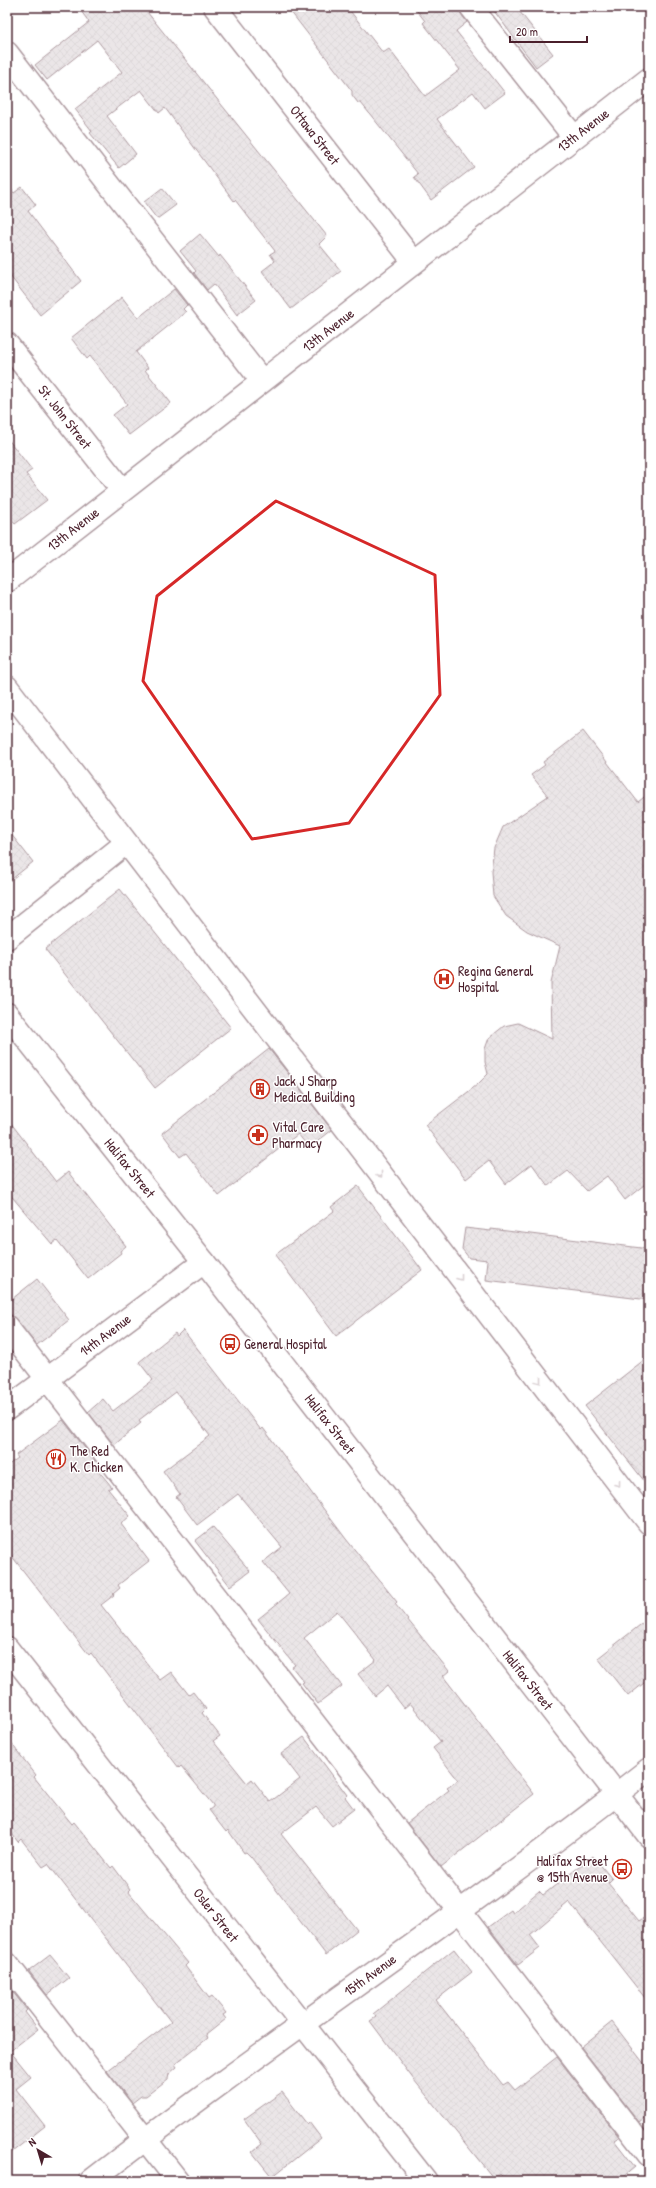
<svg xmlns="http://www.w3.org/2000/svg" width="656" height="2188" font-family="'Patrick Hand',sans-serif">
	<style>
		.building { fill: url(#building-cross-hatch); stroke: #4a1f2b }
		.lines { fill: none; stroke-linecap: round; stroke-linejoin: round }
		.minor-casing { stroke: #4a1f2b; stroke-width: 25 }
		.minor { stroke: #fff; stroke-width: 22 }
		.oneway { stroke: #ae9aa0 }
		.marked { fill: none; stroke: #d62828; stroke-width: 3; stroke-linejoin: round }
		.labels { text-anchor: middle; stroke-width: 3; stroke-linejoin: round; paint-order: stroke }
		.street-label { font-size: 14px; fill: #4a1f2b; stroke: #fff }
		.poi-label { font-size: 14px; fill: #4a1f2b; stroke: #fff; text-anchor: start }
	</style>
	<defs>
		<pattern id="building-cross-hatch" width="8" height="8" patternUnits="userSpaceOnUse"><rect width="8" height="8" fill="#d2c7cb"/><path d="M0 0l8 8M0 8l8-8" fill="none" stroke="#b6aaae"/></pattern>
	</defs>
	<rect width="100%" height="100%" fill="#fff"/>
	<filter id="ink" filterUnits="userSpaceOnUse"><feTurbulence type="fractalNoise" baseFrequency=".025" numOctaves="2"/><feDisplacementMap in="SourceGraphic" scale="8" xChannelSelector="R" yChannelSelector="G"/><feConvolveMatrix kernelMatrix="1 2 1 2 8 2 1 2 1" color-interpolation-filters="sRGB"/></filter>
	<g filter="url(#ink)">
		<!-- building -->
		<g class="building">
			<polygon points="78,7 143,7 327,236 319,244 341,271 291,309 262,271 275,261 270,254 275,251 235,200 234,201 165,108 159,113 141,90 107,116 136,154 119,168 90,133 92,131 75,109 122,72 97,40 47,80 35,65 89,22"/>
			<polygon points="287,7 347,7 383,53 389,49 425,96 460,70 423,23 425,21 414,7 459,7 461,14 467,22 456,31 505,93 485,108 473,92 437,119 474,167 431,200 414,177 418,174 361,103 358,103 352,95 352,91"/>
			<polygon points="491,7 516,7 553,54 536,67"/>
			<polygon points="7,184 14,193 22,187 36,205 28,211 81,281 40,315 7,272"/>
			<polygon points="162,188 176,205 157,219 144,202"/>
			<polygon points="200,234 219,257 220,255 256,300 237,315 214,284 207,290 194,273 196,271 180,251"/>
			<polygon points="174,289 187,305 183,309 186,312 136,352 148,368 145,370 171,403 129,435 113,415 127,404 90,356 87,359 71,338 122,297 138,318"/>
			<polygon points="7,438 32,470 26,474 47,500 15,524 7,514"/>
			<polygon points="583,731 638,802 649,793 649,1181 625,1200 607,1176 587,1191 568,1171 548,1186 532,1164 506,1184 489,1161 466,1179 425,1125 477,1085 488,1074 485,1062 485,1049 489,1038 504,1026 518,1023 552,1039 551,983 560,946 527,931 506,916 493,896 491,872 494,848 503,827 548,796 531,775 545,765 543,762"/>
			<polygon points="7,829 33,862 7,883"/>
			<polygon points="120,889 231,1028 155,1088 45,949"/>
			<polygon points="269,1049 332,1130 309,1148 298,1134 219,1196 186,1153 180,1157 162,1133"/>
			<polygon points="7,1118 56,1182 68,1172 126,1246 120,1251 121,1253 88,1279 57,1240 52,1244 7,1191"/>
			<polygon points="358,1186 422,1270 336,1336 275,1255 334,1211 331,1207"/>
			<polygon points="465,1228 491,1231 491,1229 649,1249 649,1300 486,1280 488,1260 469,1258 462,1249"/>
			<polygon points="37,1279 69,1320 37,1345 7,1310 7,1303"/>
			<polygon points="183,1330 261,1430 263,1428 346,1539 397,1602 395,1604 449,1671 443,1676 534,1794 441,1867 407,1823 449,1790 447,1788 458,1780 433,1748 441,1742 410,1703 404,1708 387,1686 375,1696 358,1674 376,1660 337,1611 304,1638 342,1686 318,1704 302,1683 304,1682 292,1667 295,1665 258,1619 289,1594 263,1562 282,1547 238,1494 197,1525 176,1497 180,1494 163,1471 210,1436 176,1392 139,1420 141,1423 114,1445 88,1412 103,1399 113,1411 153,1380 139,1362 175,1333 177,1336"/>
			<polygon points="649,1356 649,1487 585,1406"/>
			<polygon points="63,1420 95,1461 92,1463 112,1487 108,1489 130,1516 121,1524 149,1561 118,1585 120,1588 113,1594 114,1595 101,1605 160,1680 171,1672 189,1695 193,1692 206,1709 202,1713 220,1736 213,1741 247,1783 252,1779 270,1802 300,1779 281,1754 304,1737 347,1795 345,1797 354,1809 332,1826 316,1807 281,1834 357,1930 326,1955 251,1857 246,1852 244,1853 228,1830 226,1832 209,1810 213,1807 213,1805 181,1766 179,1768 91,1653 89,1655 7,1550 7,1466 18,1458 16,1455"/>
			<polygon points="213,1527 250,1571 230,1586 195,1541"/>
			<polygon points="649,1618 649,1679 628,1696 598,1658"/>
			<polygon points="7,1738 36,1775 34,1777 72,1824 74,1822 111,1868 113,1866 130,1889 128,1891 188,1963 185,1966 209,1998 212,1996 226,2013 223,2015 226,2019 206,2035 208,2038 175,2064 177,2067 169,2074 168,2079 146,2096 141,2096 132,2103 107,2071 171,2022 48,1864 43,1867 21,1839 18,1842 7,1827"/>
			<polygon points="593,1856 612,1879 608,1883 639,1921 649,1914 649,2003 569,1902 530,1935 540,1948 518,1965 488,1927 511,1910 513,1913 539,1891 543,1895"/>
			<polygon points="454,1949 472,1972 436,2000 503,2085 508,2082 515,2090 557,2057 619,2137 614,2140 635,2167 618,2181 506,2181 500,2174 494,2179 414,2080 370,2021 376,2017 373,2014"/>
			<polygon points="50,1955 69,1978 47,1995 29,1971"/>
			<polygon points="9,1987 27,2010 25,2012 38,2029 10,2051 31,2077 16,2089 45,2126 7,2156 7,1988"/>
			<polygon points="612,2022 649,2070 649,2114 639,2122 581,2047"/>
			<polygon points="282,2092 307,2124 309,2122 321,2138 272,2177 252,2152 262,2144 244,2119"/>
		</g>
		<g class="lines">
			<!-- minor casing -->
			<g class="minor-casing">
				<g id="minor">
					<polyline points="215,7 414,262"/>
					<polyline points="471,7 574,137"/>
					<polyline points="7,53 262,381"/>
					<polyline points="7,344 122,490"/>
					<polyline points="7,581 649,79"/>
					<polyline points="7,687 649,1523"/>
					<polyline points="7,938 126,843"/>
					<polyline points="7,1014 204,1262 649,1836"/>
					<polyline points="7,1327 649,2155"/>
					<polyline points="7,1409 204,1262"/>
					<polyline points="7,1648 426,2181"/>
					<polyline points="7,1964 178,2181"/>
					<path d="M 91,2181 C 274,2039 467,1912 649,1769"/>
				</g>
			</g>
			<!-- minor -->
			<use href="#minor" class="minor"/>
		</g>
		<!-- one-way arrows -->
		<defs><path id="oneway-chevron" d="M-2-3.5L2.5 0L-2 3.5" fill="none" stroke-width="1.6" stroke-linecap="round" stroke-linejoin="round"/></defs>
		<g class="oneway">
			<use href="#oneway-chevron" transform="translate(380 1175) rotate(52)"/>
			<use href="#oneway-chevron" transform="translate(460 1278) rotate(52)"/>
			<use href="#oneway-chevron" transform="translate(539 1381) rotate(52)"/>
			<use href="#oneway-chevron" transform="translate(618 1484) rotate(52)"/>
		</g>
	</g>
	<!-- marked area -->
	<path d="M0 0H656V2188H0ZM 276,501 L 435,575 L 440,695 L 349,823 L 252,839 L 143,681 L 157,596 Z" fill="#fff" fill-opacity=".55" fill-rule="evenodd"/>
	<path class="marked" d="M 276,501 L 435,575 L 440,695 L 349,823 L 252,839 L 143,681 L 157,596 Z"/>
	<!-- icons -->
	<defs>
		<g id="hospital-ring" transform="scale(1)"><circle r="9.5" fill="#fff" stroke="#c8321e" stroke-width="1.5"/><path d="M-5-5h3v3.5h4V-5h3V5h-3V1.5h-4V5h-3Z" fill="#c8321e"/></g>
		<g id="building-ring" transform="scale(1)"><circle r="9.5" fill="#fff" stroke="#c8321e" stroke-width="1.5"/><path d="M-4-6H4V6H1V3H-1V6H-4ZM-2.5-4.3h1.7v1.8h-1.7ZM.8-4.3h1.7v1.8H.8ZM-2.5-1h1.7V.8h-1.7ZM.8-1h1.7V.8H.8Z" fill="#c8321e"/></g>
		<g id="pharmacy-ring" transform="scale(1)"><circle r="9.5" fill="#fff" stroke="#c8321e" stroke-width="1.5"/><path d="M-2-6h4v4h4v4h-4v4h-4v-4h-4v-4h4Z" fill="#c8321e"/></g>
		<g id="bus-ring" transform="scale(1)"><circle r="9.5" fill="#fff" stroke="#c8321e" stroke-width="1.5"/><path d="M-5-6H5V4H4V6H2V4H-2V6H-4V4H-5ZM-3.5-4V0h7V-4ZM-3.5 1.2v1.5H-2V1.2ZM2 1.2v1.5H3.5V1.2Z" fill="#c8321e"/></g>
		<g id="restaurant-ring" transform="scale(1)"><circle r="9.5" fill="#fff" stroke="#c8321e" stroke-width="1.5"/><path d="M-5-6h1v4h1v-4h1v4h1v-4h1v5L-1.5 .5V6h-2V.5L-5-1ZM5-6V6H3V1.5H1.5Q1.5-4 5-6Z" fill="#c8321e"/></g>
	</defs>
	<g fill-rule="evenodd">
		<use href="#hospital-ring" x="444" y="979"/>
		<use href="#building-ring" x="260" y="1089"/>
		<use href="#pharmacy-ring" x="258" y="1135"/>
		<use href="#bus-ring" x="230" y="1344"/>
		<use href="#restaurant-ring" x="56" y="1459"/>
		<use href="#bus-ring" x="622" y="1869"/>
	</g>
	<g class="labels">
		<!-- street labels -->
		<g class="street-label">
			<text transform="translate(583 130) rotate(-38)" y="5">13th Avenue</text>
			<text transform="translate(315 135) rotate(52)" y="5">Ottawa Street</text>
			<text transform="translate(328 330) rotate(-38)" y="5">13th Avenue</text>
			<text transform="translate(65 417) rotate(52)" y="5">St. John Street</text>
			<text transform="translate(73 529) rotate(-38)" y="5">13th Avenue</text>
			<text transform="translate(130 1168) rotate(51)" y="5">Halifax Street</text>
			<text transform="translate(105 1335) rotate(-37)" y="5">14th Avenue</text>
			<text transform="translate(330 1424) rotate(52)" y="5">Halifax Street</text>
			<text transform="translate(528 1680) rotate(52)" y="5">Halifax Street</text>
			<text transform="translate(216 1915) rotate(52)" y="5">Osler Street</text>
			<text transform="translate(370 1975) rotate(-36)" y="5">15th Avenue</text>
		</g>
		<!-- poi labels -->
		<g class="poi-label">
			<text x="458" y="976">Regina General<tspan x="458" dy="16">Hospital</tspan></text>
			<text x="274" y="1086">Jack J Sharp<tspan x="274" dy="16">Medical Building</tspan></text>
			<text x="272" y="1132">Vital Care<tspan x="272" dy="16">Pharmacy</tspan></text>
			<text x="244" y="1349">General Hospital</text>
			<text x="70" y="1456">The Red<tspan x="70" dy="16">K. Chicken</tspan></text>
			<text x="608" y="1866" text-anchor="end">Halifax Street<tspan x="608" dy="16">@ 15th Avenue</tspan></text>
		</g>
	</g>
	<!-- margin -->
	<rect width="656" height="2188" fill="none" stroke="#fff" stroke-width="24"/>
	<rect x="12" y="12" width="632" height="2164" fill="none" stroke="#4a1f2b" stroke-width="1.5" filter="url(#ink)"/>
	<!-- north arrow -->
	<g transform="translate(38 2150) rotate(322)" stroke="#ffffff" stroke-width="3" paint-order="stroke">
	<path d="M0-3L7 15L0 10L-7 15Z" fill="#4a1f2b"/>
	<text y="-6" font-size="11" font-weight="bold" text-anchor="middle" fill="#4a1f2b">N</text>
	</g>
	<!-- scale -->
	<path d="M510 36v6h77v-6" fill="none" stroke="#4a1f2b" stroke-width="2"/>
	<text x="516" y="36" font-size="12" fill="#4a1f2b" stroke="#ffffff" stroke-width="3" paint-order="stroke">20 m</text>
</svg>
